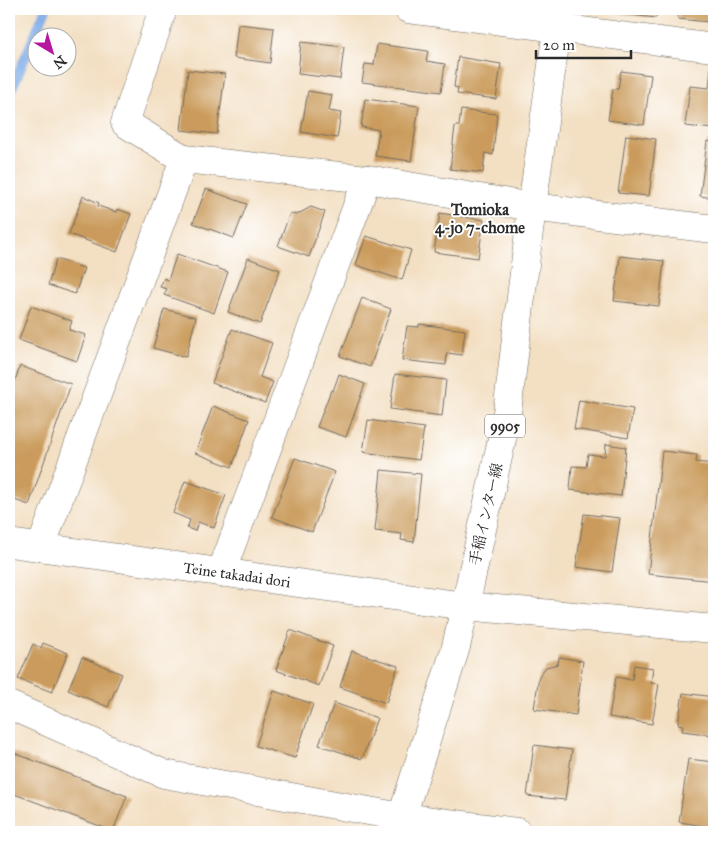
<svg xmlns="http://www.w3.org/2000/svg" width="723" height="841" font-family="'IM FELL Great Primer','Noto Serif JP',serif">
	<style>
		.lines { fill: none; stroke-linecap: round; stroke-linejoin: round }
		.stream { stroke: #7baae5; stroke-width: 10 }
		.building { fill: #ca9b5b }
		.street-casing { stroke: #716a60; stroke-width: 29 }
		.secondary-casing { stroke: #716a60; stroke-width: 29 }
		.primary-casing { stroke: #716a60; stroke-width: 29 }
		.street { stroke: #fff; stroke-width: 28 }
		.secondary { stroke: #fff; stroke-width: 28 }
		.primary { stroke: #fff; stroke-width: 28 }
		.labels { text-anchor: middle; stroke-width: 4; stroke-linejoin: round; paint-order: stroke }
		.shield { fill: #fff; stroke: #6b6b6b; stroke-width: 1 }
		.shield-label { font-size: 14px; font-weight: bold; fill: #2b2b2b }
		.street-label { font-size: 15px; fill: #2b2b2b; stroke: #fff }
		.neighbourhood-label { font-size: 16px; font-weight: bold; fill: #2b2b2b; stroke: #fff }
	</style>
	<rect width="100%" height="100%" fill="#fff"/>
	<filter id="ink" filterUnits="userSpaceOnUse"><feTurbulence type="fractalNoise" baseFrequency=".02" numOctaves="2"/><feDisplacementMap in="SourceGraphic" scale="10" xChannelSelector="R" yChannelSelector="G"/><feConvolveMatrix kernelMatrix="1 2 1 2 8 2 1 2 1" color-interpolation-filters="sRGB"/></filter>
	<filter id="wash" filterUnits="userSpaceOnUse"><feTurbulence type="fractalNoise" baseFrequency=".0096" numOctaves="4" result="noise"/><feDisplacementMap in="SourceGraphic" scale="20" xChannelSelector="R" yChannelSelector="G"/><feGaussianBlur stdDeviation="1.12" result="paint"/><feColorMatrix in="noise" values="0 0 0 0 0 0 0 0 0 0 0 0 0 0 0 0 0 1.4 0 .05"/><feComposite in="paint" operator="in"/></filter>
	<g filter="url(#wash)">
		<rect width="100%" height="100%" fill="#f3dfc2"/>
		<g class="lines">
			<!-- stream -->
			<polyline class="stream" points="9,95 46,9"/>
		</g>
		<g id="blocks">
			<!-- building -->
			<g class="building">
				<polygon points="621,9 657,9 656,18 621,14"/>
				<polygon points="679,9 711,9 709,22 678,19"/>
				<polygon points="238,24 274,28 270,63 234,58"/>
				<polygon points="301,42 344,47 340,79 298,74"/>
				<polygon points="377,44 428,51 426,61 445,64 441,92 362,82 365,64 374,65"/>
				<polygon points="458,57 501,64 496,99 457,94 458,88 454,87"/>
				<polygon points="711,67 714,67 714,129 685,126 690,86 709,88"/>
				<polygon points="188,70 225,74 217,134 181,130"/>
				<polygon points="621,71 651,75 644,125 608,120 613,89 618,89"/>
				<polygon points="308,91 332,95 329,111 341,113 337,138 301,132"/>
				<polygon points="365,99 419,106 411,161 375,156 379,130 361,127"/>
				<polygon points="461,110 497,114 493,155 485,153 483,173 450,169 455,126 459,126"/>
				<polygon points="626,135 656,139 649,196 618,193"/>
				<polygon points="707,141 714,142 714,198 700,196"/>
				<polygon points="206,189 247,204 234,238 193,223"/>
				<polygon points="83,196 99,203 98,206 116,212 117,209 131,214 117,252 69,234"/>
				<polygon points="311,207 325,212 309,257 278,246 290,213 296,215"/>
				<polygon points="440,213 484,220 478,258 434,252"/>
				<polygon points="366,236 411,250 402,280 356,265"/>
				<polygon points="177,254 228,272 214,313 164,295 167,289 160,287 164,278 168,280"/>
				<polygon points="620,256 664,261 659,306 614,301"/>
				<polygon points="248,258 280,270 260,324 228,312"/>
				<polygon points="56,259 84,268 75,294 48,285"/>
				<polygon points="362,298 391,309 370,367 340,356"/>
				<polygon points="31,306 72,321 69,330 86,335 77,361 19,340"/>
				<polygon points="164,309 196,317 186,357 153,348"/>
				<polygon points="419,324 465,330 462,355 447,353 446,365 402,360 407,326 419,327"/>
				<polygon points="232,329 272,343 260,377 273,382 265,403 212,383"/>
				<polygon points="20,366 71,384 29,505 9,498 9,399"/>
				<polygon points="339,374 365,384 346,437 317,427 331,390 333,391"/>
				<polygon points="395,374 446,380 442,416 390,409"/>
				<polygon points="579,400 633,409 628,438 574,429"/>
				<polygon points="213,406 249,420 232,467 195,453"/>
				<polygon points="368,420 424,428 419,460 363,452"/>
				<polygon points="606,444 626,447 621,496 570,490 572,466 586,467 588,454 605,456"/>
				<polygon points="662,451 697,455 696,462 714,464 714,581 648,574"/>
				<polygon points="295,458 335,472 312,532 272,517"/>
				<polygon points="381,470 421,474 414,542 401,540 402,534 375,531"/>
				<polygon points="185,481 226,495 214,528 198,522 195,531 187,528 190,520 173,513"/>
				<polygon points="584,514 620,518 612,572 576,567"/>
				<polygon points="290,630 333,646 319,686 276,670"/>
				<polygon points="43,643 68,653 52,692 18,679 33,644 41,648"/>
				<polygon points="352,651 398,666 386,703 340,687"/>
				<polygon points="82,657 122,674 108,707 68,690"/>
				<polygon points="559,657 583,661 576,715 534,709 539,676 546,667 558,664"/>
				<polygon points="634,665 653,668 651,683 659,684 652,724 609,717 616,677 632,680"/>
				<polygon points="274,691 313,704 295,758 256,746"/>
				<polygon points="683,693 714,697 714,735 682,731 683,725 678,724"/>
				<polygon points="334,703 377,718 362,759 319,745"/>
				<polygon points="534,745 572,750 565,800 527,796"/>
				<polygon points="9,751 127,796 113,831 9,792"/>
				<polygon points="688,759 714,762 714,832 704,832 705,826 679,822"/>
			</g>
		</g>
	</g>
	<g filter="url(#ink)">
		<use href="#blocks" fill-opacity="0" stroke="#716a60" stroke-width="1"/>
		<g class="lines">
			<!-- street casing -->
			<g class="street-casing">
				<g id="street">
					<polyline points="163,9 125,123 184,159 367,179 532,207 714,229"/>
					<polyline points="408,9 714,48"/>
					<polyline points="41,547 184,159"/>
					<polyline points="221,573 367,179"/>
					<polyline points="9,705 164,774 402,817 517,832"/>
				</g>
			</g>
			<!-- secondary casing -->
			<g class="secondary-casing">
				<polyline id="secondary" points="9,543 465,606 714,629"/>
			</g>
			<!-- primary casing -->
			<g class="primary-casing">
				<polyline id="primary" points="397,832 456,647 506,421 532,207 560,9"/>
			</g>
			<!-- street -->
			<use href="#street" class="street"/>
			<!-- secondary -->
			<use href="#secondary" class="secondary"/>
			<!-- primary -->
			<use href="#primary" class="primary"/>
		</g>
	</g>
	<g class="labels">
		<!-- shield labels -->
		<rect class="shield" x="485" y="414.5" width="40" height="23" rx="4"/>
		<g class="shield-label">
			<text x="505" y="431">9905</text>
		</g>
		<!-- street labels -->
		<g class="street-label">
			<text transform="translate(486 514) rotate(-77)" y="5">手稲インター線</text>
			<text transform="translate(237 575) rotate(8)" y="5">Teine takadai dori</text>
		</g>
		<!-- neighbourhood labels -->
		<g class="neighbourhood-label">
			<text x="480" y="215">Tomioka<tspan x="480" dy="18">4-jo 7-chome</tspan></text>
		</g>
	</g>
	<!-- margin -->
	<rect width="723" height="841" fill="none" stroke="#fff" stroke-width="30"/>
	<!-- north arrow -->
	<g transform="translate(52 52) rotate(142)"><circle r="24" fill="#ffffff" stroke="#aaaaaa"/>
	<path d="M0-4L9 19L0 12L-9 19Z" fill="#b5179e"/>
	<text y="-8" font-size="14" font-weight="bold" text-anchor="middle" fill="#2b2b2b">N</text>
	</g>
	<!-- scale -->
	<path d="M536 50v8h95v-8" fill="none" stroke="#2b2b2b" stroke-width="2.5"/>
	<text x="543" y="50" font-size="15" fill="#2b2b2b" stroke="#ffffff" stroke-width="4" paint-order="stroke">20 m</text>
</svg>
